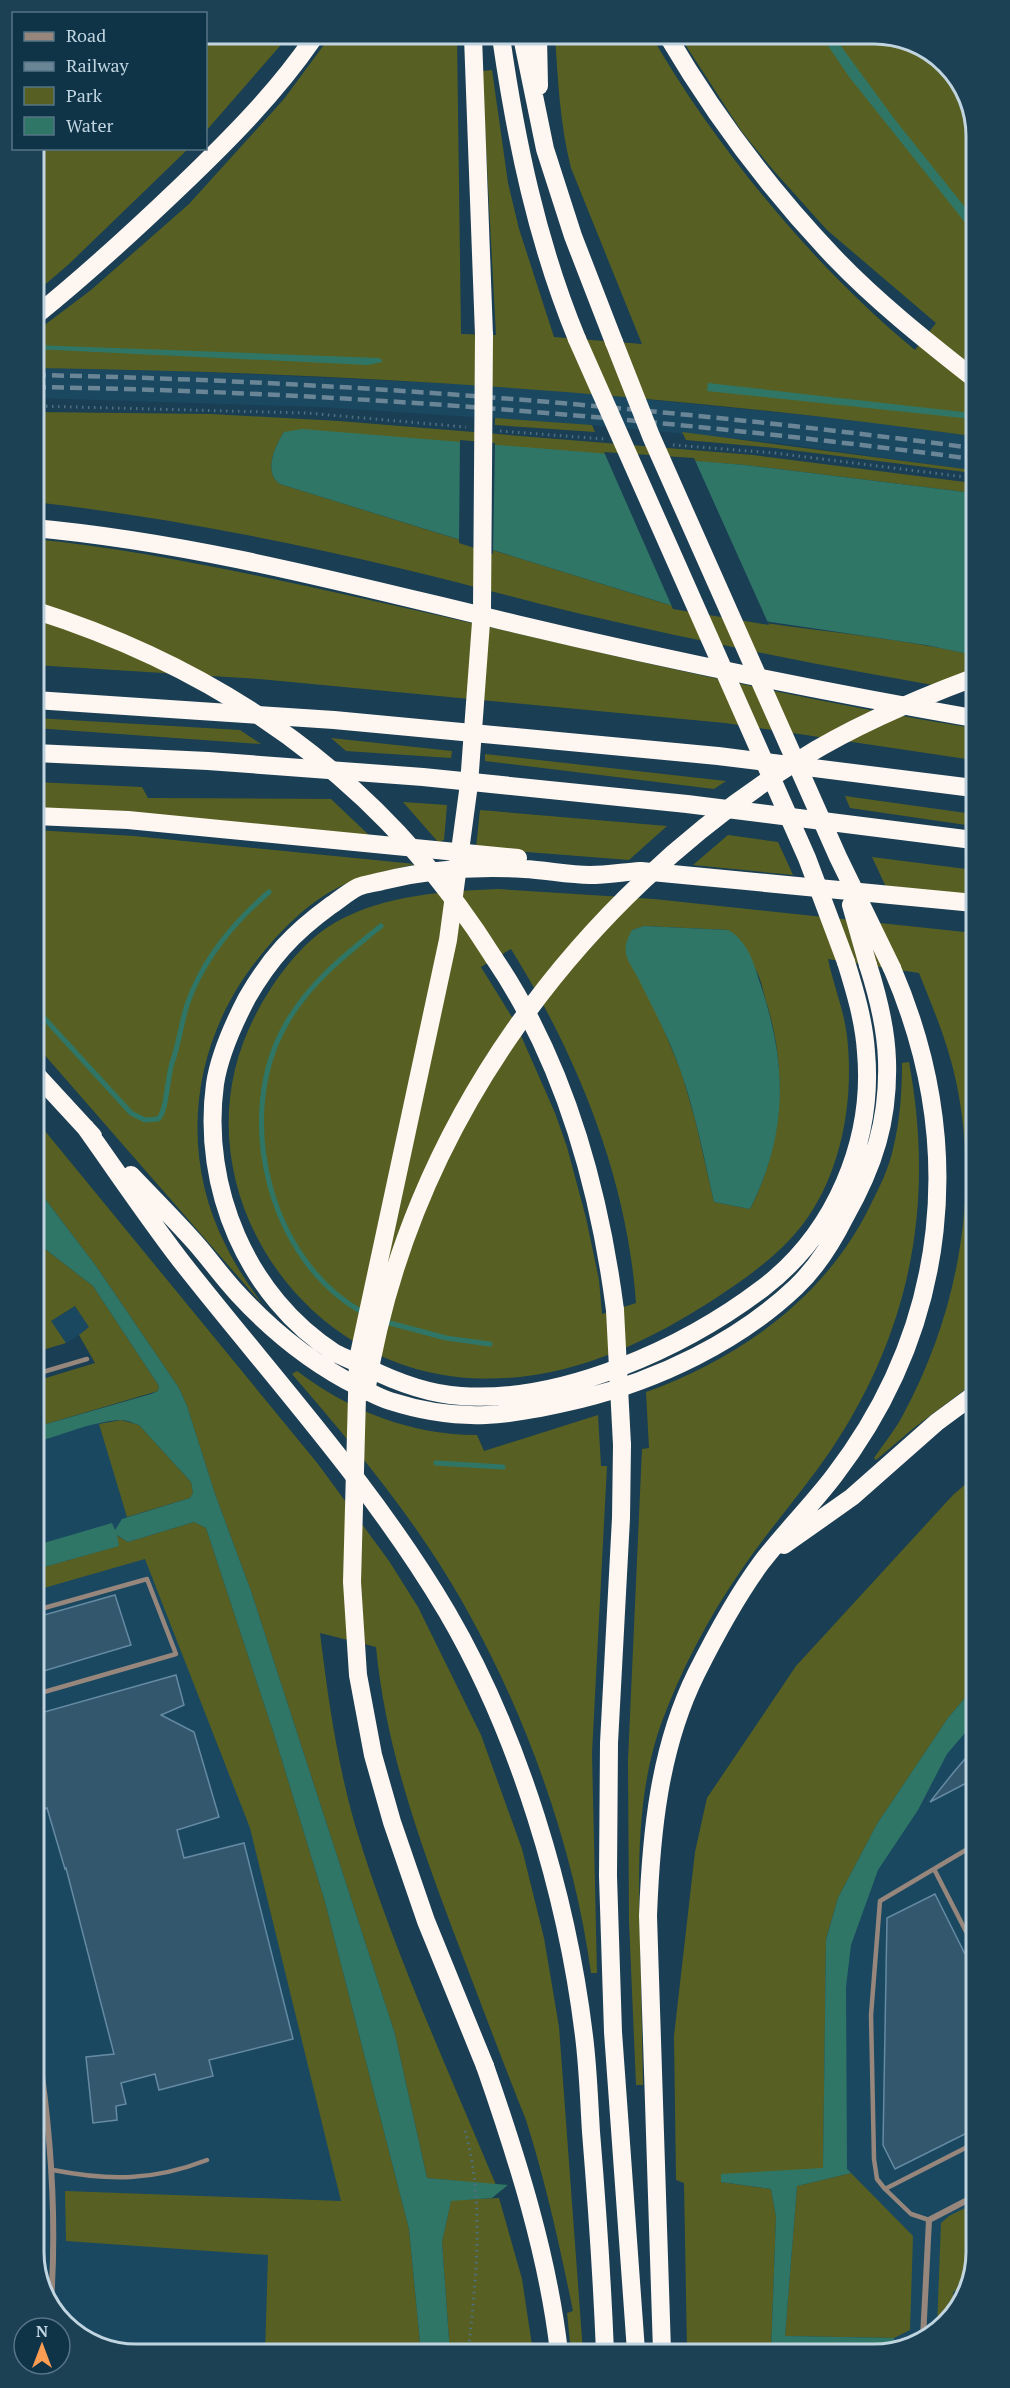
<svg xmlns="http://www.w3.org/2000/svg" width="1010" height="2388" font-family="'PT Serif',serif">
	<style>
		.built { fill: #1a4861 }
		.green { fill: #576022; fill-rule: evenodd }
		.water { fill: #307667 }
		.pier { fill: #1a3e53 }
		.lines { fill: none; stroke-linecap: round; stroke-linejoin: round }
		.stream { stroke: #307667; stroke-width: 5 }
		.building { fill: #33576d; stroke: #658aa2; stroke-width: 1.5 }
		.path { stroke: #506f81; stroke-width: 3; stroke-dasharray: 1.5 4.5; stroke-linecap: butt }
		.service { stroke: #96867c; stroke-width: 4.5 }
		.minor { stroke: #96867c; stroke-width: 6 }
		.motorway { stroke: #fef6f1; stroke-width: 18 }
		.rail { stroke: #698596; stroke-width: 4.5; stroke-dasharray: 12 6; stroke-linecap: butt }
		.motorway-bridge { stroke: #fef6f1; stroke-width: 18 }
		.rim { fill: none; stroke: #c1d5e1; stroke-width: 3 }
	</style>
	<rect width="100%" height="100%" fill="#1a3e53"/>
	<path class="built" d="M34,368l128,2 358,17 334,33 118,16 1,34 -197,-27 -184,-18 -272,-18 -286,-9z
		M75,1306l15,22 -24,15 -15,-22z
		M101,1409l150,397 144,547 -266,2 -56,-21 -35,-49 -2,-857z
		M975,1622l2,631 -21,62 -49,35h-126l19,-492z"/>
	<path class="green" d="M881,33l56,21 35,49v333c-311,-43 -624,-64 -938,-68v-35l57,-43 98,-86 95,-105 45,-61 128,-1 4,297 35,1 -14,-264 10,-1 16,113 11,46 35,108 88,7 -71,-176c-11,-44 -13,-87 -16,-132l96,-1c64,112 165,234 264,315l21,-27 -109,-93 -53,-59 -32,-39 -63,-97z
		M286,39l-80,92v-91z
		M33,149h155l-119,115 -35,30z
		M34,412l177,2 128,7 414,34 220,28v10l-228,-28 -461,-33c-9,14 -21,40 -4,52l383,119c101,27 208,28 310,52v37c-131,-22 -262,-48 -392,-78 -59,-14 -118,-31 -178,-45 -122,-29 -244,-53 -369,-67z
		M495,418l97,7 3,7 -100,-7z
		M682,432l291,38v3l-198,-25 -89,-8z
		M34,539c109,11 216,35 322,58 206,45 409,98 617,131v32l-248,-37 -466,-44 -225,-14z
		M35,718l205,12 21,14 -226,-16z
		M331,738l121,13 -1,7 -105,-7z
		M485,754l241,27 -12,8 -229,-28z
		M35,782l107,5 6,11 183,1 40,38 -261,-25 -75,-5z
		M845,796l128,18v12l-123,-18z
		M403,802l44,3 -3,35 -6,2z
		M480,810l187,16 -38,34 -153,-12z
		M35,830l99,6 281,28c-26,7 -54,11 -78,24 -32,17 -58,44 -80,72 -65,82 -79,192 -31,286 10,21 23,39 36,58l-227,-260z
		M728,835l50,7 15,33 -100,-10z
		M872,857l102,13v25l-88,-8z
		M498,889l156,10 320,34 1,449 -60,45 -39,33 -2,-2c10,-15 22,-29 30,-45 54,-101 76,-219 52,-332 -8,-38 -23,-73 -37,-108l-91,-14c5,25 16,51 19,77 7,61 -4,130 -39,181 -23,34 -59,59 -92,81 -79,51 -162,89 -259,79 -170,-19 -283,-208 -201,-363 18,-34 45,-72 80,-92 48,-27 109,-31 162,-33zM645,926l83,4c9,14 22,27 29,42 4,8 6,18 8,26 23,70 19,145 -15,211l-36,-7 -19,-83 -14,-48 -20,-48 -29,-93zM511,949c66,106 116,228 125,354l-34,11 -3,-34 -13,-62 -19,-71 -12,-34 -40,-91 -34,-55z
		M909,1062c26,141 2,268 -78,388 -28,41 -61,78 -89,119 -33,47 -61,101 -81,155 -24,68 -23,141 -21,212 1,50 2,99 3,149h-7l-7,-164 -1,-161 14,-311 7,-1 -3,-56c95,-34 181,-96 225,-188 9,-18 18,-36 22,-55 7,-28 9,-57 9,-86z
		M36,1120l282,344 71,97 29,46 63,128 41,114 22,89 15,89 24,325h-12l-4,-39 6,-2c-13,-64 -27,-128 -47,-191 -22,-55 -43,-111 -64,-166 -38,-100 -76,-201 -86,-307l-56,-14c8,65 17,129 35,192 37,123 92,242 141,360l-69,-7 -32,-144 -144,-443 -36,-97 -28,-88 -8,-18 -83,-122 -60,-79z
		M36,1242l57,44 66,100 -1,5 -122,36v-46l59,-18 -16,-28 10,-8 -14,-21 -24,15 15,22 -30,9z
		M297,1371c53,40 114,64 180,64l7,16 114,-36 3,51h6l-15,287 5,220h-6c-19,-143 -81,-304 -162,-425 -41,-62 -89,-118 -137,-174z
		M121,1420l18,5 52,57 2,11 -3,5 -63,19 -28,-93z
		M975,1476l1,209 -28,33 -71,106 -39,74 -12,41 -3,230 -102,6v7l50,7 5,28 -5,134h-84l-3,-168 -8,-3 -2,-144 21,-184 12,-54 89,-132 157,-171z
		M194,1522l12,6 68,206 51,168 84,327 12,124 -156,1 3,-99 -202,-14 -1,-50 276,10 -91,-373 -105,-269 -108,31v-21l81,-23 -2,-11 12,7z
		M851,2173l62,63 -3,94 -16,8 -109,-2 12,-150z
		M499,2198l23,81 11,73 -83,1 -8,-111 9,-42z
		M977,2202v51l-11,33 -13,6 3,23 -19,13 4,-105 8,-7z"/>
	<path class="water" d="M820,34h12l64,87 76,95v15l-122,-153z
		M34,345l345,13 3,2v2l-14,3 -334,-16z
		M708,383l264,30v6l-265,-28z
		M302,429l443,36 228,28v162l-47,-10 -243,-36 -403,-125c-17,-12 -5,-38 4,-52z
		M644,926l84,4c19,10 26,33 32,53 27,80 29,149 -10,226l-36,-7c-10,-44 -18,-87 -33,-130 -11,-32 -27,-62 -42,-92 -11,-21 -20,-27 -7,-50z
		M36,1187l60,79 83,122 8,18 28,88 36,97 144,443 32,144 81,7 -16,13 -41,3 -9,41 8,111h-29l-12,-124 -84,-327 -51,-168 -68,-206 -12,-6 -66,20 -11,-7 2,11 -82,23v-24l75,-22 3,7 7,-11 68,-21 3,-5 -2,-11 -52,-57c-6,-2 -12,-5 -18,-5 -28,1 -58,15 -85,22v-15l115,-33 7,-3 1,-5 -66,-100 -57,-44z
		M976,1685v35l-29,34 -29,56 -40,60 -27,75 -5,42 1,182 4,4 -54,13 -12,150 109,2 -1,12 -122,1 5,-134 -5,-28 -50,-7v-8l102,-6 3,-228 12,-42 39,-74 71,-106z"/>
	<path class="pier" d="M460,440l35,3 -2,111 -34,-11z
		M604,452l90,6 75,167 -96,-16z"/>
	<g class="lines">
		<path class="stream" d="M35,1008l96,105 14,7 13,-1c9,-7 9,-41 14,-56 7,-19 9,-39 15,-58 15,-44 47,-83 82,-113
			M364,1313c-95,-51 -131,-197 -78,-289 23,-41 59,-69 95,-98
			M386,1322l60,16 44,6
			M436,1463l67,4"/>
	</g>
	<path class="building" d="M115,1595l16,50 -94,28v-56z
		M176,1675l8,30 -23,10 33,17 25,85 -42,13 7,28 60,-15 49,196 -84,21 4,16 -54,14 -4,-16 -34,9 5,21 -10,2 1,14 -24,3 -7,-66 28,-3 -48,-186 -1,1 -18,-61 -10,3v-97z
		M976,1746v32l-46,24 23,-29z
		M935,1894l41,82 1,152 -82,41 -12,-24 4,-227z"/>
	<g class="lines">
		<path class="path" d="M34,406l272,7 160,14
			M500,431l104,8
			M673,445l102,8 198,25
			M465,2131c20,68 11,152 3,222"/>
		<path class="service" d="M36,1374l51,-15
			M37,1610l110,-31 29,75 -139,40
			M934,1869l42,82
			M53,2170c56,11 100,11 154,-10
			M885,2189l92,-47
			M929,2220l-18,-6 -26,-25 -8,-10 -3,-20 -3,-144 9,-114 96,-57"/>
		<path class="minor" d="M976,1844v1
			M38,2048c13,85 19,169 13,254
			M923,2338l6,-118 48,-25"/>
		<path class="motorway" d="M667,35c47,80 103,155 167,222 42,44 91,83 138,120
			M473,37l11,298
			M501,37c15,104 36,205 76,302
			M522,37l23,112 28,87 41,106
			M538,37l1,49
			M34,317c51,-41 100,-86 147,-131 47,-45 95,-93 132,-147
			M34,528c164,15 322,58 482,96 151,36 304,67 457,94
			M35,700l299,20 384,36 255,32
			M35,753l173,8 215,16 264,27 286,36
			M35,816l93,4 390,38
			M640,871c-16,1 -33,4 -50,4 -22,0 -44,-5 -66,-6 -50,-3 -94,0 -142,12 -7,2 -17,3 -24,6 -10,5 -19,13 -28,19 -37,27 -60,52 -83,92 -13,25 -28,59 -32,86 -14,103 32,213 120,269 10,5 21,9 31,14 30,15 61,27 95,29 102,7 223,-48 302,-108 72,-55 111,-147 103,-236 -2,-31 -11,-61 -20,-90
			M641,871l333,32
			M494,958c71,105 105,229 121,352
			M35,1073l58,63
			M85,1127c32,45 63,91 96,134 91,116 191,224 266,351 72,123 120,283 137,424 4,31 5,64 7,96 6,73 11,146 14,220
			M131,1175c20,21 40,41 59,62 17,18 31,39 48,57 35,38 75,70 121,93 10,5 21,11 31,14 72,23 120,15 191,-2 77,-19 157,-57 215,-112 21,-20 36,-44 49,-70 29,-51 44,-97 42,-157 -1,-32 -9,-64 -19,-95
			M622,1445l-1,73 -12,225 -1,133 5,156 23,319
			M784,1545l68,-48 85,-75 38,-28
			M485,2066c32,92 63,189 74,286
			M662,2351l-14,-435c3,-82 11,-167 48,-242 19,-38 40,-77 65,-111 23,-30 50,-57 73,-87 116,-152 133,-334 58,-508"/>
		<path class="rail" d="M34,375c314,6 627,32 939,73
			M34,387c314,5 627,31 939,72"/>
		<path class="motorway-bridge" d="M484,335l-2,274 -13,175 -21,156 -90,419 -6,223 6,93 15,80 19,67 34,99 59,145
			M577,339l230,519 39,104
			M614,342l37,94 187,421 54,111
			M34,610c196,62 351,174 460,348
			M851,905l17,60
			M615,1310l7,135
			M366,1392c42,-264 210,-492 433,-632 54,-34 115,-60 174,-82"/>
	</g>
	<path d="M0 0H1010V2388H0ZM136 44H874A92 92 0 0 1 966 136V2252A92 92 0 0 1 874 2344H136A92 92 0 0 1 44 2252V136A92 92 0 0 1 136 44Z" fill="#1d4154" fill-rule="evenodd"/>
	<path class="rim" d="M136 44H874A92 92 0 0 1 966 136V2252A92 92 0 0 1 874 2344H136A92 92 0 0 1 44 2252V136A92 92 0 0 1 136 44Z"/>
	<rect x="12" y="12" width="195" height="138" fill="#0f3448" stroke="#567485" stroke-width="1.5"/>
	<rect x="24" y="32" width="30" height="9" fill="#96867c" stroke="#567485" stroke-width="1.5"/>
	<text x="66" y="42" font-size="18" fill="#c1d5e1">Road</text>
	<rect x="24" y="62" width="30" height="9" fill="#698596" stroke="#567485" stroke-width="1.5"/>
	<text x="66" y="72" font-size="18" fill="#c1d5e1">Railway</text>
	<rect x="24" y="87" width="30" height="18" fill="#576022" stroke="#567485" stroke-width="1.5"/>
	<text x="66" y="102" font-size="18" fill="#c1d5e1">Park</text>
	<rect x="24" y="117" width="30" height="18" fill="#307667" stroke="#567485" stroke-width="1.5"/>
	<text x="66" y="132" font-size="18" fill="#c1d5e1">Water</text>
	<g transform="translate(42 2346)"><circle r="28" fill="#0f3448" stroke="#567485" stroke-width="1.5"/>
	<path d="M0-4.5L10 22L0 15L-10 22Z" fill="#fc9d53"/>
	<text y="-9" font-size="16" font-weight="bold" text-anchor="middle" fill="#c1d5e1">N</text>
	</g>
</svg>
